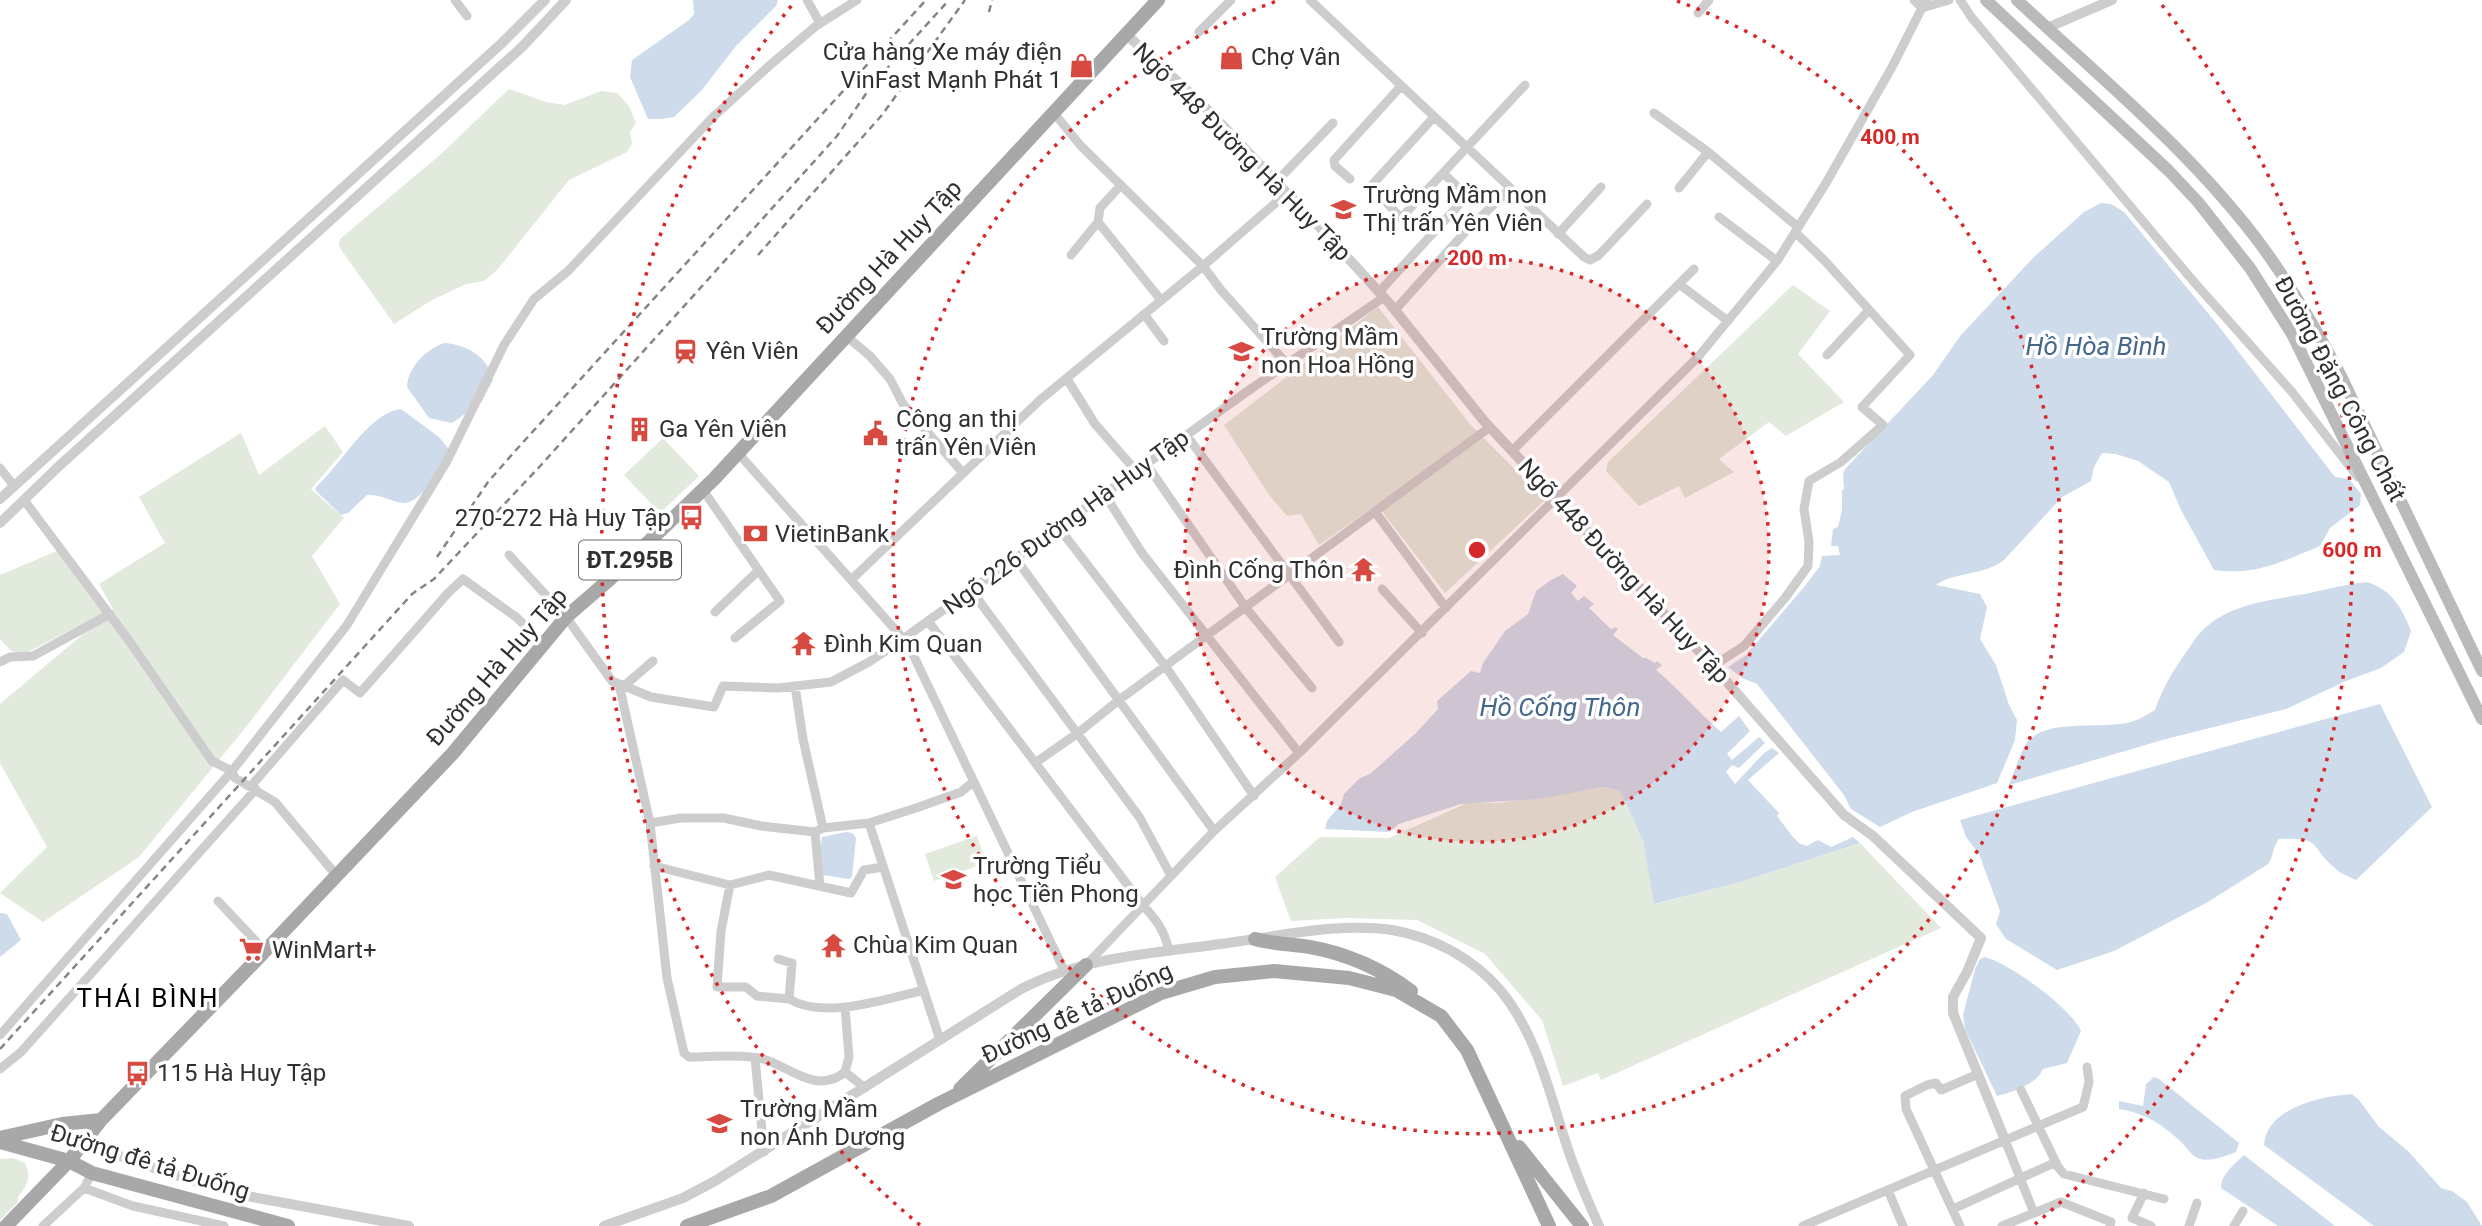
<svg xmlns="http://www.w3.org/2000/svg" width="2482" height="1226" font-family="Roboto,sans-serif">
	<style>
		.green { fill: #e2e9dd }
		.water { fill: #cedbea }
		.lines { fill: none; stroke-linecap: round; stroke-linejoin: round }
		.minor { stroke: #cdcdcd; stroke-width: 9 }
		.tertiary { stroke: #cdcdcd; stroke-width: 10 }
		.secondary { stroke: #bababa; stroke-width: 12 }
		.primary { stroke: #a8a8a8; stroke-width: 14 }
		.rail { stroke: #858585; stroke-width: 2.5; stroke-dasharray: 7 5; stroke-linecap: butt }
		.ring { fill: none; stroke: #d62828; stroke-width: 3.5; stroke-dasharray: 3.5 7 }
		.labels { text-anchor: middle; stroke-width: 7; stroke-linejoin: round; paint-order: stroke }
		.shield { fill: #fff; stroke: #6e6e6e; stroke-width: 2 }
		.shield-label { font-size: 23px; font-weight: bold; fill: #303030 }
		.poi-label { font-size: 24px; fill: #303030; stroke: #fff; text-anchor: start }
		.street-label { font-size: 24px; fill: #303030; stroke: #fff }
		.water-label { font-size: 26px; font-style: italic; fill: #44678c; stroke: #fff }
		.neighbourhood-label { font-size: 26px; letter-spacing: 2px; fill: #000; stroke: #fff }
		.centre { fill: #d62828; stroke: #fff; stroke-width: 3.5 }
		.ring-label { font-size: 21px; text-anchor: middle; font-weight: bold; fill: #d62828; stroke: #fff; stroke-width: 7; stroke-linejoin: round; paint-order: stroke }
	</style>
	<rect width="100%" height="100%" fill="#fff"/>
	<path class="green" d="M509,89l37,13 19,3 36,-14 16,2 12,13 7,17 -6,9 2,12 -5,8 -58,28 -71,89 -14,12 -18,3 -34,16 -38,24 -52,-73 -3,-6 1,-6 101,-85z
		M1793,285l37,26 -32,43 46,48 -58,34 -17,-14 -50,37 15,13 -49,26 -6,-12 -40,20 -33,-35 2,-9z
		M1378,307l92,117 75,76 -100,93 -68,-88 -58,40 -18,-31 -14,2 -18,-21 -45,-70z
		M325,426l18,26 -32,37 33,29 -32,38 28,48 -94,123 -107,130 -96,65 -43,-29 47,-46 -47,-84v-59l113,-95 -14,-25 66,-41 -26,-46 102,-64 18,42z
		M663,438l36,38 -39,37 -36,-38z
		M59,550l45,63 -82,42 -12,-5 -10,-11v-64z
		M1603,787l17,4 23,50 12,63 82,-21 123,-40 81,85 -340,152 -3,-7 -35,13 -21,-66 -57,-66 -68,-34 -71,-2 -55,3 -16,-44 45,-40 69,1 78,-35h32z
		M977,836l9,27 -52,18 -9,-27z
		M13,1158l12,5c7,15 2,22 -7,34v5l-18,18v-61z"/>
	<path class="water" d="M693,0h85l-2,6 -40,40 -35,45 -27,26 -12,2h-14l-18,-42 2,-17 57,-40 5,-6z
		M2101,203l10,1 13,8 93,112 118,153 14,2 12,15 -1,11 -30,23 -10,18c-37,15 -65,30 -106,24l-33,-60 -12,-28 -31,-21 -22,-7 -14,-1 -8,14 -3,14 -29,16 -58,63c-20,16 -48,11 -68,25l44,9 7,13 -7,32 16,26 13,40 8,15 -2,20 -18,43 -85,29 -32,15 -29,-18 -7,-14 -87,-111 -15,-6 -14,-11 18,-12 59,-69 15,-20 2,-10 18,-1 -2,-9h-7l2,-17 5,-2 4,-17v-20l2,-1 -1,-16 3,-5 87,-93 28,-40 72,-77 51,-46z
		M445,343c23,2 43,14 48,37l-12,23 -29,20 -23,-5 -22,-31c1,-20 20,-39 38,-44z
		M401,409l38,28 12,15c-9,13 -30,52 -47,51 -14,-1 -21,-9 -37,-8l-19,18 -7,2 -26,-25 1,-3c25,-22 52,-74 85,-78z
		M1563,574l14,12 -6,7 7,8 6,-5 10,8 -5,4 22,21 5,-2 2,2 -5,6 30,23h3l9,5 2,-2 5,4 -6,5c23,19 42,42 65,62l18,-16 11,15 -23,23 5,6 27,-23 6,6 -26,25 -7,-3 -6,7 9,12 29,-31 8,-5 7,5 -31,27 31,33 -2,3 15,20 8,8 7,2 11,-6 13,7 22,-10 7,6 -123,40 -83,21 -11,-63 -23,-50 -17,-4 -64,12 -78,5 -62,20 -10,8 -64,-3 2,-8 14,-17 3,-10 16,-16 10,-4 46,-41 22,-24 -1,-8 34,-30 9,2 3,-10 22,-32 23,-17 8,-23 15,-11z
		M2367,582c25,8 35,26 44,49l-7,21 -23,16 -35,13 -60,28 -120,30 -157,46c5,-13 10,-29 17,-41 18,-27 76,-14 105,-22 8,-2 17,-8 24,-12 7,-21 17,-38 30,-56 5,-7 10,-16 16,-22 25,-27 64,-31 98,-37 23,-4 45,-11 68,-13z
		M2380,704l52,103 -76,73c-6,-3 -15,-6 -20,-11 -28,-23 -12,-32 -57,-30 -7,9 -5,17 -11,25l-60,38 -94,49 -57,19 -51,-31 -10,-15 4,-13 -21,-57 -13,-17 -6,-17z
		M846,832l6,1 4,5 -4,39 -3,2 -26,-4 -3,-19 2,-19z
		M0,913l7,1 14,26 -21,17z
		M1985,957c24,6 86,51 96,74l-14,32 -24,6c-7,16 -30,23 -46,27l-32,-67 -2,-14 12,-46 5,-10z
		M2154,1077l5,2 80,64 -3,9c-11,4 -27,11 -38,6 -6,-2 -12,-11 -16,-15 -18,-18 -37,-30 -63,-34v-8l24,5 3,-22z
		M2352,1094l7,6 20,27 29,24 33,37 11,3 15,11 15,24h-108l-110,-81c2,-37 57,-49 88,-51z
		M2244,1155l91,71h-57l-57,-38c0,-14 13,-23 23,-33z"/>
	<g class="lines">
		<path class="minor" d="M455,0l12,16
			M807,0l13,23
			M1310,0l274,257 6,3 9,-5 48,-51
			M1914,0l8,8 27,-8
			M1960,0l12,18 222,264 98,110 66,85
			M1698,13l11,-13
			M1199,32l32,-32
			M1053,112l28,34 122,120 18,24 66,74
			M1654,113l54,39 90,75
			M1434,117l-63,69 30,32 124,-133
			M1350,179l-15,-13 -1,-6 67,-74
			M1276,182l57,-59
			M1120,186l-20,22 -2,14 63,78
			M1679,188l29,-36
			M1719,217l58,44
			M1558,234l43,-47
			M1071,255l27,-33
			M1679,284l49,37
			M1379,292l88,-96 -23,-22
			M1395,310l72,-80 43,-41
			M1144,314l20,27
			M846,336l24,20 20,23 13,25 60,69
			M1827,355l42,-45
			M1067,379l28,45 42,48
			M1187,436l152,206
			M1512,451l182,-182
			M738,453l170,191 156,326
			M1147,465l99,143 66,80
			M0,468l14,18
			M703,490l77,111 -45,37
			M1105,495l37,58 157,200
			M24,500l106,142 82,119 20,10 3,7 40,24 62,74
			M1376,513l70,95
			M1059,528l107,139 88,129
			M509,555l57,62 46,64 39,16 63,10 9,-21 55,2 53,-6 38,-20 34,-23 342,-246 139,-96
			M1016,559l198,272
			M851,580l189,-180 163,-134 84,-73
			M1382,589l40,44
			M971,590l169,228 31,58
			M715,612l44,-42
			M928,621l214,283c15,17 22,25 27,47
			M0,662l10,-5 23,-1 77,-42
			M1713,666l31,-20 41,-48 23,-32 1,-24 -5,-33 5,-28 32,-19 42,-37 -21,-18 48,-52 -86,-95 -29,-28
			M619,684l31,139 17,155 17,75 5,4c22,0 48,-3 70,1 25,4 56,39 86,14l4,-15 -4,-50
			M624,686l29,-25
			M795,686l8,53 20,89
			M1035,763l43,-30 41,-33 371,-273
			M251,786l92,-106 17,13 88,-100 15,-14 53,38 27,26
			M650,823l31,-5h43l37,8 54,6 8,-4 46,-5 47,-15 45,-16 12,-10
			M869,823l71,217
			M815,832l5,54
			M654,866l76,19 39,-10 82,18 13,-23 19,-3
			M730,885l-9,46 -4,56h29l11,9 32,3
			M218,901l47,50
			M778,959l14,4 -3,36c35,21 97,0 135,-9
			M1086,965l128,-134 85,-78 399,-396 79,-96 49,-78 66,-116 34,-67
			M0,1035l232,-264 115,-146 99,-162 58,-118 30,-46 34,-28 144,-153 58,-53 46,-39 41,-26
			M755,1058l9,94
			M0,1069l21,-17 235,-263
			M845,1072l20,16
			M2021,1090l37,77 6,7 100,25
			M2005,1140l29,73
			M84,1188l49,18 91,20
			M1888,1190l15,36
			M2144,1193l-12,25 19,8
			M1953,1209l103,-47
			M43,1226l41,-38 8,-15
			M1803,1226l280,-119 6,-25 -2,-15
			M1960,1226l-54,-117 -1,-13 22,-11 9,-2 5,7 37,-16
			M2002,1226l59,-24 50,20 -1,4
			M2189,1226l8,-23
			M2234,1226l9,-15"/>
		<path class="tertiary" d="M2047,28l65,-28
			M1126,34l78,72 123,129 63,69 94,117 229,245 131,149 29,21 108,102 -14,34 -14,25v16l52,127
			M0,499l502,-456 43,-43
			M0,523l58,-56 464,-420 44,-47
			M84,1143l84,30 79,23 162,30
			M604,1226l79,-28 32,-17 306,-192c63,-33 137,-36 207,-46 51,-7 113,-21 164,-13 42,7 82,29 109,61 34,42 47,95 63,146 9,30 22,60 35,89"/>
		<path class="secondary" d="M1986,0l183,171 29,31 52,66 42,66 190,385
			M2017,0c85,79 178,155 247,249 29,40 54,83 77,127l141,295"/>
		<path class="primary" d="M1255,939c18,5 37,5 55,8 38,7 70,21 101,44
			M960,1089l126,-124
			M0,1138l62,-14 39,-4
			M0,1142l69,19 23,12 196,53
			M1519,1147l63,79
			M6,1226l63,-65 32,-41 164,-169 188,-198 113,-136 44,-38 104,-100 444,-479
			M687,1226l84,-30 167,-92 223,-111 54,-16 59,-6 75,7 47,12 45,26 26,34 82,176"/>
		<path class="rail" d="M989,12l3,-12
			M758,255l124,-140 83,-115
			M437,557l51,-75 28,-32 410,-450
			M0,1049l412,-455 22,-15 108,-115 295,-328 35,-51 77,-85"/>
	</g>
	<circle cx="1477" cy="550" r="292" fill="#d62828" fill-opacity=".12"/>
	<g class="ring">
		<circle cx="1477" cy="550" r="292"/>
		<path d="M1677 1A584 584 0 1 1 1277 1"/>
		<path d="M920 1225A875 875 0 0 1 792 5M2162 5A875 875 0 0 1 2034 1225"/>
	</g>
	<defs>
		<symbol id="shop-bare" viewBox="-9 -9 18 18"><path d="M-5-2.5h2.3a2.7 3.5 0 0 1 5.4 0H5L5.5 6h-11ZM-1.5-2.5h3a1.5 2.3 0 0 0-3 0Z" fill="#d74a42" stroke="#fff" stroke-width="2.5" paint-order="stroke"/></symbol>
		<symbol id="school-bare" viewBox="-9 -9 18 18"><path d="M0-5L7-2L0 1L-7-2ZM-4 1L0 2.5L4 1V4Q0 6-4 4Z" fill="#d74a42" stroke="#fff" stroke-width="2.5" paint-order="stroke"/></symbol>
		<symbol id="station-bare" viewBox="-9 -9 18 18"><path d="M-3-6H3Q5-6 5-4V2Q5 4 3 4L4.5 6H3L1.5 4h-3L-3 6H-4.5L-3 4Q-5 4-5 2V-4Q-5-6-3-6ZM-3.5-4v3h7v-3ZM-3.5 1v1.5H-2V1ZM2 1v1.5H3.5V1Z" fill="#d74a42" stroke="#fff" stroke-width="2.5" paint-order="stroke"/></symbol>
		<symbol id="building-bare" viewBox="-9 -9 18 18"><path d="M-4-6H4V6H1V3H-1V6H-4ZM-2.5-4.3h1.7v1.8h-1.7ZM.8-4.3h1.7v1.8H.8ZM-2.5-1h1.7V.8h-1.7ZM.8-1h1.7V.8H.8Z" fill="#d74a42" stroke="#fff" stroke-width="2.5" paint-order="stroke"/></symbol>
		<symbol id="civic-bare" viewBox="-9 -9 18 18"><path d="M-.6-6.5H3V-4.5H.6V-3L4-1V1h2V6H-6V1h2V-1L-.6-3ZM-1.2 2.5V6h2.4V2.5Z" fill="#d74a42" stroke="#fff" stroke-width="2.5" paint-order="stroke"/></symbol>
		<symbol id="bus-bare" viewBox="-9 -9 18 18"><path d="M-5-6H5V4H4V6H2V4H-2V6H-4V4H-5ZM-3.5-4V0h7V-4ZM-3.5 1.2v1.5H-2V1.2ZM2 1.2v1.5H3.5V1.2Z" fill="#d74a42" stroke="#fff" stroke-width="2.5" paint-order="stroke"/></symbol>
		<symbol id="bank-bare" viewBox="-9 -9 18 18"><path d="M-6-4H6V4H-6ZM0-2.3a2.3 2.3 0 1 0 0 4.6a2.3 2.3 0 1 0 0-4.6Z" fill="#d74a42" stroke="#fff" stroke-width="2.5" paint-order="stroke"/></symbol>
		<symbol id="temple-bare" viewBox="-9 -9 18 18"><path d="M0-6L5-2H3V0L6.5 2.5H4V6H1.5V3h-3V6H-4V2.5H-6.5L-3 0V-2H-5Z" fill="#d74a42" stroke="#fff" stroke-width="2.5" paint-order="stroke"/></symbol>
		<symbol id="supermarket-bare" viewBox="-9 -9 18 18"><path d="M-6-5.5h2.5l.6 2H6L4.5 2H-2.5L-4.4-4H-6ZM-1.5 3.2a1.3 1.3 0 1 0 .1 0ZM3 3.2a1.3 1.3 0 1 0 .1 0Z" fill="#d74a42" stroke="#fff" stroke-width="2.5" paint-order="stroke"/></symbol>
	</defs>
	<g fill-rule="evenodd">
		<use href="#shop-bare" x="1214" y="40" width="35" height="35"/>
		<use href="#shop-bare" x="1064" y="48" width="35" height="35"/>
		<use href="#school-bare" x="1326" y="192" width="35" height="35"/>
		<use href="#station-bare" x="668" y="334" width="35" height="35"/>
		<use href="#school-bare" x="1224" y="334" width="35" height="35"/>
		<use href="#building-bare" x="622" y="412" width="35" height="35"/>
		<use href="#civic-bare" x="858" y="416" width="35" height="35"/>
		<use href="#bus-bare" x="674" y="500" width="35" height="35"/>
		<use href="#bank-bare" x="738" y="516" width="35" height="35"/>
		<use href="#temple-bare" x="1346" y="552" width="35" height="35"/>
		<use href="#temple-bare" x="786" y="626" width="35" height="35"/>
		<use href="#school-bare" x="936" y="862" width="35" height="35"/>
		<use href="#temple-bare" x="816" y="928" width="35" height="35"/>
		<use href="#supermarket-bare" x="234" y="932" width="35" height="35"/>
		<use href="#bus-bare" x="120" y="1056" width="35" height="35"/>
		<use href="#school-bare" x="702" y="1106" width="35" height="35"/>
	</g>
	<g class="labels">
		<rect class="shield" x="579" y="540.5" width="102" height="39" rx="5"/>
		<g class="shield-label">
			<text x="630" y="568">ĐT.295B</text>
		</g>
		<g class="poi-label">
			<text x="1062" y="60" text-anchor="end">Cửa hàng Xe máy điện<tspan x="1062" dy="28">VinFast Mạnh Phát 1</tspan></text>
			<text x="1251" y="65">Chợ Vân</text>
			<text x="1363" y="203">Trường Mầm non<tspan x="1363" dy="28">Thị trấn Yên Viên</tspan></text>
			<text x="1261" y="345">Trường Mầm<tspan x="1261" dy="28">non Hoa Hồng</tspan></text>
			<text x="706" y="359">Yên Viên</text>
			<text x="896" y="427">Công an thị<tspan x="896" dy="28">trấn Yên Viên</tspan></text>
			<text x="659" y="437">Ga Yên Viên</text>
			<text x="671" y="526" text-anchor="end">270-272 Hà Huy Tập</text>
			<text x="775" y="542">VietinBank</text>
			<text x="1344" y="578" text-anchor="end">Đình Cống Thôn</text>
			<text x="824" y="652">Đình Kim Quan</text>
			<text x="973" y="874">Trường Tiểu<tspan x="973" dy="28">học Tiền Phong</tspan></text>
			<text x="853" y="953">Chùa Kim Quan</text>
			<text x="272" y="958">WinMart+</text>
			<text x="157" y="1081">115 Hà Huy Tập</text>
			<text x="740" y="1117">Trường Mầm<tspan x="740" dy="28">non Ánh Dương</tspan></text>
		</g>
		<g class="street-label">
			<text transform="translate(1242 152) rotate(45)" y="8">Ngõ 448 Đường Hà Huy Tập</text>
			<text transform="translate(889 257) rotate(-47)" y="8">Đường Hà Huy Tập</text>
			<text transform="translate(2340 389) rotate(62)" y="8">Đường Đặng Công Chất</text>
			<text transform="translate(1066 522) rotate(-36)" y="8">Ngõ 226 Đường Hà Huy Tập</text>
			<text transform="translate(1624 571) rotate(47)" y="8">Ngõ 448 Đường Hà Huy Tập</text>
			<text transform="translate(497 667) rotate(-49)" y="8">Đường Hà Huy Tập</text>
			<text transform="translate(1077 1013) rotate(-25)" y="8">Đường đê tả Đuống</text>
			<text transform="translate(150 1162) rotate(17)" y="8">Đường đê tả Đuống</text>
		</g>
		<g class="water-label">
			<text x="2096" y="355">Hồ Hòa Bình</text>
			<text x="1560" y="716">Hồ Cống Thôn</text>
		</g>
		<g class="neighbourhood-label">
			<text x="148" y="1007">THÁI BÌNH</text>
		</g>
	</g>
	<circle cx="1477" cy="550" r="10" class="centre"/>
	<g class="ring-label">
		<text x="1890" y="144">400 m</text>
		<text x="1477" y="265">200 m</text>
		<text x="2352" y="557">600 m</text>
	</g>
</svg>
